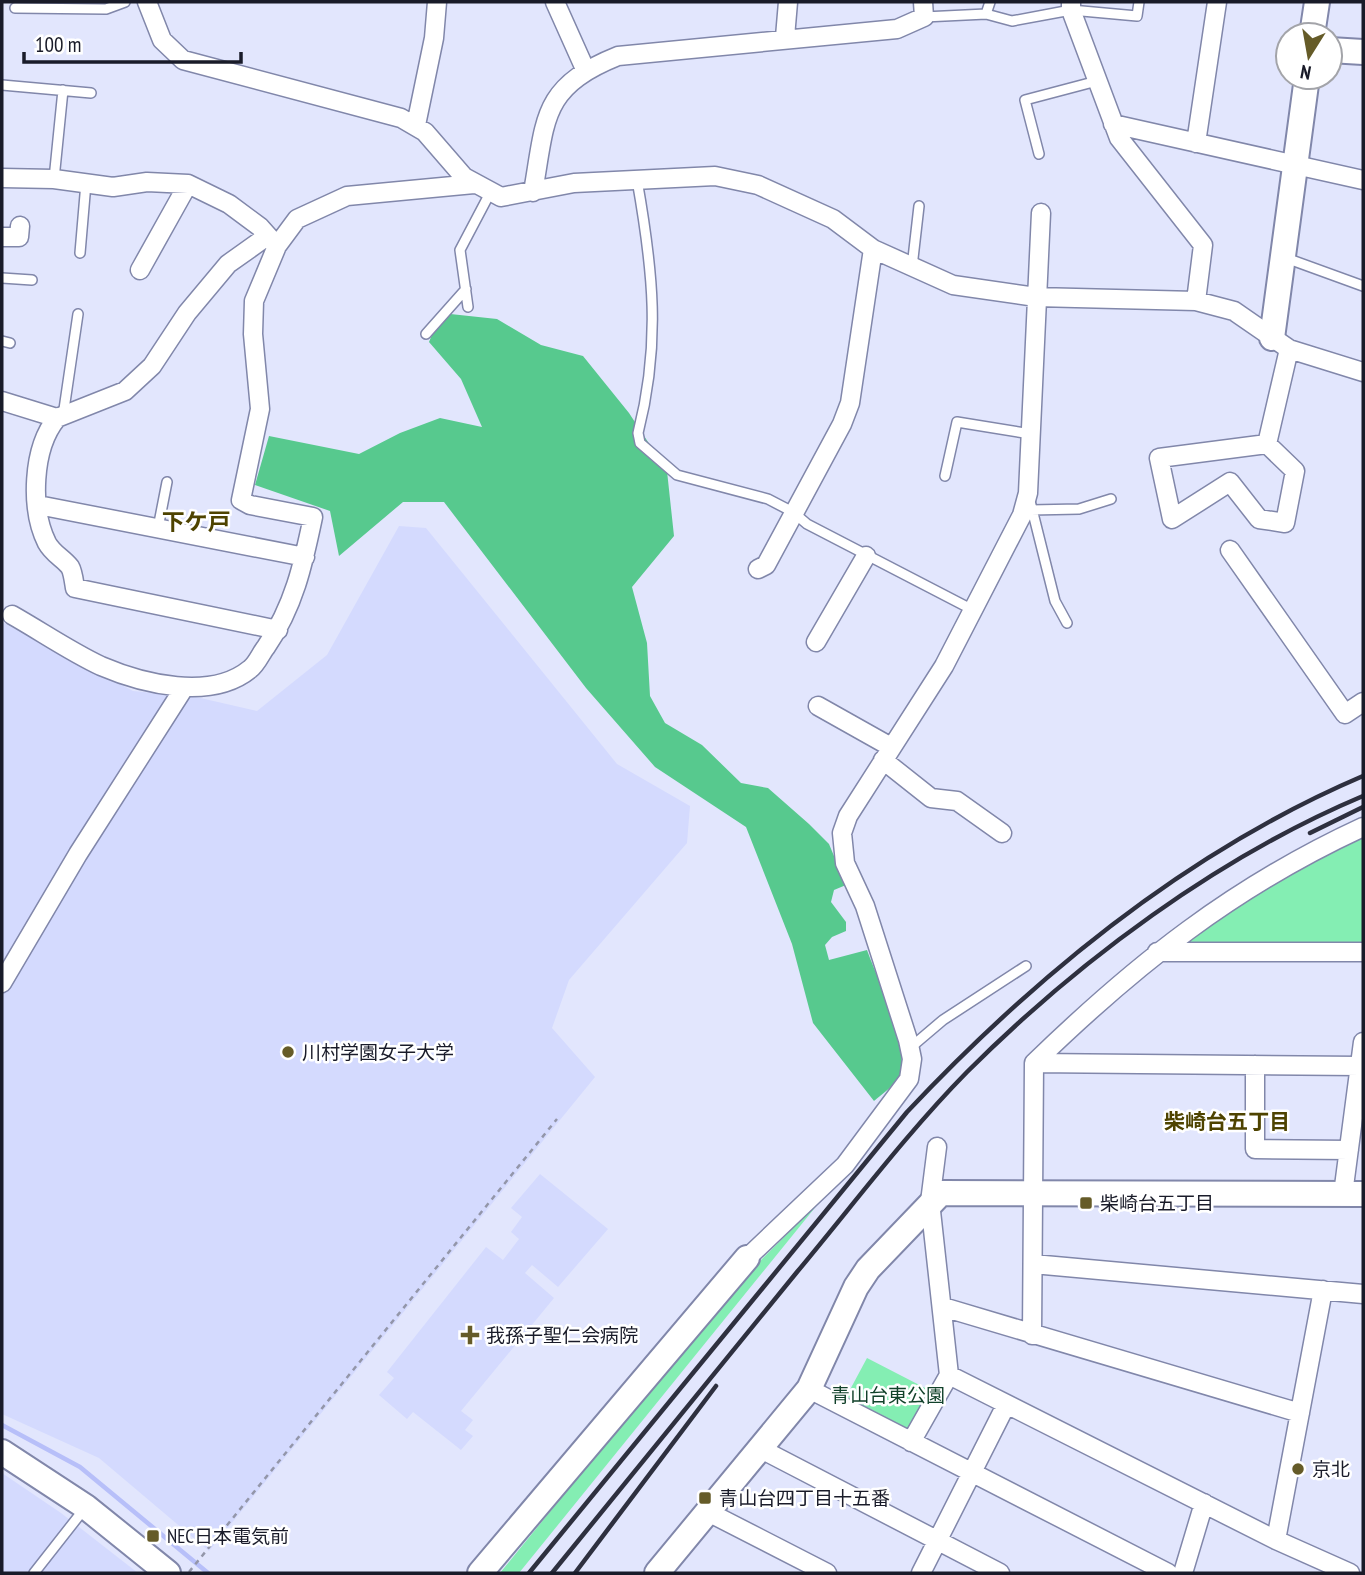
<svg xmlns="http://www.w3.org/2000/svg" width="1365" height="1575" font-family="'PT Sans Narrow','Noto Sans JP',sans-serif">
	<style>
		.built { fill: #d4dafe }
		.green { fill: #84eeb3 }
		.forest { fill: #57c98e }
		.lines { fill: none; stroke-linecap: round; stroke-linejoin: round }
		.stream { stroke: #b7bff9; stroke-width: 4.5 }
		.lane-casing { stroke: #8187aa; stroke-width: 12 }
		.street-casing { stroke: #8187aa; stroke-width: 21 }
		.secondary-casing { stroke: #8187aa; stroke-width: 28 }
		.path { stroke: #9396a9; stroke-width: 2.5; stroke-dasharray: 5 5; stroke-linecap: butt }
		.lane { stroke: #fff; stroke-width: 9 }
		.street { stroke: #fff; stroke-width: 18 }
		.secondary { stroke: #fff; stroke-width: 24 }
		.rail { stroke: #2e303f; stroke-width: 4.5 }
		.poi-dot { fill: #655b28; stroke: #fff; stroke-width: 2.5 }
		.labels { text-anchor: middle; stroke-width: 5; stroke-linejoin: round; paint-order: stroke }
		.poi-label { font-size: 19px; fill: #191b29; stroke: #fff; text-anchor: start }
		.park-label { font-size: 19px; fill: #11412a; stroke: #fff }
		.neighbourhood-label { font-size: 21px; font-weight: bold; fill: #4e4300; stroke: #fff }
		.quarter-label { font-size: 23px; font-weight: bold; fill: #4e4300; stroke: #fff }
	</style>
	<rect width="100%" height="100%" fill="#e2e6fd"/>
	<path class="built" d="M399,526l27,2 191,236 73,42 -3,37 -118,137 -17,48 43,49 -386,474 -110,-93 -97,-44v-792l131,69 63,6 61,14 70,-56z
		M540,1174l68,55 -50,58 -26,-22 -7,8 29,25 -93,113 12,9 -8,10 8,6 -12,14 -48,-38 -6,7 -28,-24 15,-17 -7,-6 99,-125 17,13 16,-21 -8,-7 11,-15 -11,-9z
		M2,1473l59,40 77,60h-136z"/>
	<path class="green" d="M1363,832v114l-172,1 -6,-6 70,-50z
		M822,1199l-303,374h-19l229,-281z
		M867,1358l64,33 -20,37 -6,2 -60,-31z"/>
	<path class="forest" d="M441,313l56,6 44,26 42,11 46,57 38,58 7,65 -42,51 15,56 3,53 15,27 37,22 39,38 27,5 41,36 20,20 17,41 -12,5 -3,12 15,20v9l-14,6 -7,8 4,15 38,-10c10,28 43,97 33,124 -3,10 -18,20 -26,27l-61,-78 -21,-79 -46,-117 -91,-60 -69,-79 -142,-186h-41l-64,54 -9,-45 -75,-26 14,-49 90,18 41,-21 40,-15 42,9 -21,-48 -32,-37z"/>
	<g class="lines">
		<path class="stream" d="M2,1425l78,42 128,106"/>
		<defs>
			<path id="lane" d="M15,8l91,1 19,-7
				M986,14l4,-12
				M924,17l62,-3 26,7 59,-11 66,6 2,-14
				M2,85l89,8
				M1039,154l-14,-54 72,-19
				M54,179l9,-89
				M637,180c16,90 24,163 1,253l2,10 37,32 91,24 25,13 14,12 166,86
				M80,253l6,-70
				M1286,258l77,28
				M912,267l7,-61
				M2,278l30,2
				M468,307l-8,-57 30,-57
				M426,334l40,-45
				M2,341l8,2
				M63,416l15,-102
				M945,476l12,-54 74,12
				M1030,501l25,100 12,22
				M1031,510l48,-1 32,-10
				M158,528l9,-46
				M910,1048l33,-28 83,-54
				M34,1573l51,-65"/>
			<path id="street" d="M147,2l15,38 21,20 218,58 24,14 39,45 37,20 73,-14 141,-7 43,9 75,34 40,30 80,36 83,12 160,4 38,10 55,38 74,23
				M555,2l30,67
				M1071,2v8l48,128 84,107 -7,56
				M785,37l3,-35
				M1113,124l250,56
				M416,125l18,-87 3,-36
				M1196,143l21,-141
				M2,178l52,1 59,8 34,-5 41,2 41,20 31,23 17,19 -23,55 -1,33 7,75 -19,91 9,5 63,12c-10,48 -19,89 -47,130 -5,6 -9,17 -16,22 -39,32 -107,15 -149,-3 -30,-14 -59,-34 -89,-51
				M533,192c13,-74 8,-105 85,-136l279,-27 27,-12 -1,-15
				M2,237h17l1,-11
				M266,237l-38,27 -41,49 -35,53 -27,25 -68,27c-25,30 -27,91 -10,125 6,11 16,15 23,24 3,5 4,15 5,21l203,42
				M277,246l20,-27 50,-23 127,-12
				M140,270l48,-86
				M2,401l55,17
				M1267,444l28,27 -10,52 -26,-4 -29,-37 -58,37 -13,-61 108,-14 22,-95
				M38,505l267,52
				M1230,550l115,164 18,-12
				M758,569l8,-4 76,-141 8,-21 23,-154
				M816,642l50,-86
				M818,706l73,41
				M883,760l48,38 26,3 45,32
				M1157,952h206
				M2,983l76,-129 106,-166
				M1034,1063l326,3
				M1255,1065v84l94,1
				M937,1147l-7,55 19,173 327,165 74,33
				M1343,1194l20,-152
				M747,1258l98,-93 64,-86 3,-20 -4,-19 -43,-134 -20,-43 -3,-30 6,-17 96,-150 78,-151 6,-22 13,-280
				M1033,1264l330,30
				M943,1307l357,106
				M1032,1335l2,-272c102,-99 199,-176 329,-236
				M809,1389l359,184
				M911,1442l38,-67
				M761,1449l239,124
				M708,1512l119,61
				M1276,1540l47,-250
				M921,1573l85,-168
				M1183,1573l21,-70"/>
			<path id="secondary" d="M1312,35l5,-33
				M1330,50l33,2
				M1272,338l35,-261
				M2,1452l84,55 82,66
				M480,1573l267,-315
				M657,1573l152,-184 47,-102 12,-18 73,-76 422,1"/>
		</defs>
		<use href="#lane" class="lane-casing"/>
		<use href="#street" class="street-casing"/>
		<use href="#secondary" class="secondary-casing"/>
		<path class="path" d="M189,1572l368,-453"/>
		<use href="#lane" class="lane"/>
		<use href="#street" class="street"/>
		<use href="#secondary" class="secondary"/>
		<path class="rail" d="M1310,833l53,-26
			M529,1573l378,-461c130,-138 280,-261 456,-336
			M552,1573c81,-101 163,-201 245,-301 56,-67 109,-138 170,-200 111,-111 251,-215 396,-276
			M575,1573l141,-187"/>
	</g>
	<g class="poi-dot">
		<circle cx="288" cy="1052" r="7"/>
		<rect x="1079" y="1196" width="14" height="14" rx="3.5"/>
		<path d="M466.5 1324.5h7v7h7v7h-7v7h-7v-7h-7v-7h7z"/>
		<circle cx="1298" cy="1469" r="7"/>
		<rect x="698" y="1491" width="14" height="14" rx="3.5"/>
		<rect x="146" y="1529" width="14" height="14" rx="3.5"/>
	</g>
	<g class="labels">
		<g class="poi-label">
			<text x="302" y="1059">川村学園女子大学</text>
			<text x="1100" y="1210">柴崎台五丁目</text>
			<text x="486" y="1342">我孫子聖仁会病院</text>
			<text x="1312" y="1476">京北</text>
			<text x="719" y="1505">青山台四丁目十五番</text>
			<text x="167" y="1543">NEC日本電気前</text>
		</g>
		<g class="park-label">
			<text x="888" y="1402">青山台東公園</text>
		</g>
		<g class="neighbourhood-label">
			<text x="1227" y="1129">柴崎台五丁目</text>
		</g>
		<g class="quarter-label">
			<text x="196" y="530">下ケ戸</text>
		</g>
	</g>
	<rect width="1365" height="1575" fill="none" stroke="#191b29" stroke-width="7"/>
	<g transform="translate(1309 56) rotate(191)"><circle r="33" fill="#ffffff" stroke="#a3a4a9" stroke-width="2"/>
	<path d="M0-5L12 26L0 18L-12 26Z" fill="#655b28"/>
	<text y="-10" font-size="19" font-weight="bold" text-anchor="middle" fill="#191b29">N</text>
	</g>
	<path d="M24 52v10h217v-10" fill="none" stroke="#191b29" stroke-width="3.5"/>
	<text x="35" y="52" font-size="21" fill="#191b29" stroke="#ffffff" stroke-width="5" paint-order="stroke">100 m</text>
</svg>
